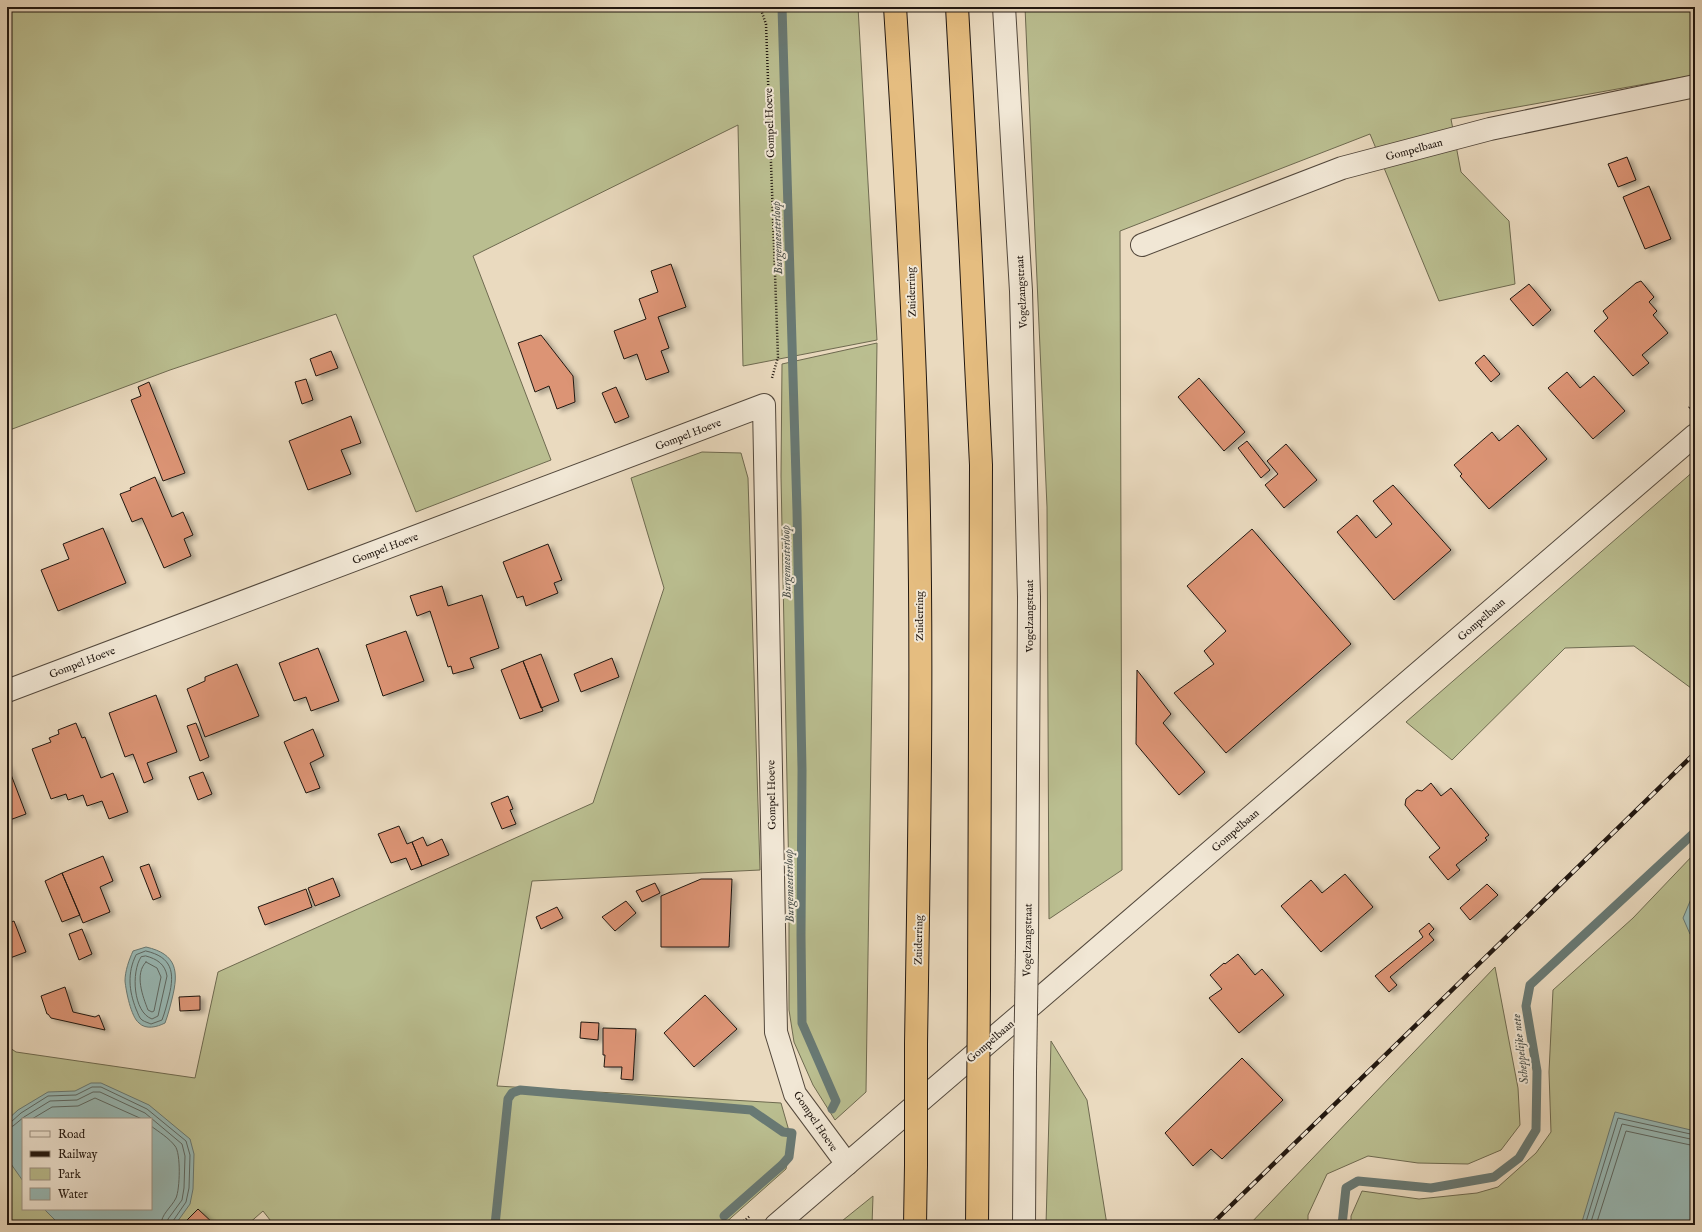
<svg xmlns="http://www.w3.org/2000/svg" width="1702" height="1232" font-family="'IM FELL English',serif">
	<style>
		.green { fill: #babe90; stroke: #6e6a50; fill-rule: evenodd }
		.water { fill: #98bab7; stroke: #687974 }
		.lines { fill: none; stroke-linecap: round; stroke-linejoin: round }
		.shore { stroke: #5c6864; stroke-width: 1 }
		.stream { stroke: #687974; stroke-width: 9 }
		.building { fill: #dc9475; stroke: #211710; filter: url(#shadow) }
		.minor-casing { stroke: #53483c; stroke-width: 24 }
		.tertiary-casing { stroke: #53483c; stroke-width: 24 }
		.trunk-casing { stroke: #211710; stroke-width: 24 }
		.path { stroke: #211710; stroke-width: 2.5; stroke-dasharray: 1 2; stroke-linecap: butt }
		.minor { stroke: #f1e7d5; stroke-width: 22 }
		.tertiary { stroke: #f1e7d5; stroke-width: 22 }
		.trunk { stroke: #e5bd80; stroke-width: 22 }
		.rail-casing { stroke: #211710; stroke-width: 4.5 }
		.rail { stroke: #f1e7d5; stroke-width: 3; stroke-dasharray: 9; stroke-linecap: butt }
		.minor-bridge-casing { stroke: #53483c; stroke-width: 24; stroke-linecap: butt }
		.trunk-bridge-casing { stroke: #211710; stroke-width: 24; stroke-linecap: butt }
		.minor-bridge { stroke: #f1e7d5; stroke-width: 22 }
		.trunk-bridge { stroke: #e5bd80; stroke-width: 22 }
		.labels { text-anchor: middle; stroke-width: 4; stroke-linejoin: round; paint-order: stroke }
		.street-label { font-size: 11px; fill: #211710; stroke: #f1e7d5 }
		.water-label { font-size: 12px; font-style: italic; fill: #4b504a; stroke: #f1e7d5 }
	</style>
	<defs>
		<filter id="shadow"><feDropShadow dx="4.5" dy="2.5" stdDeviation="2" flood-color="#0004"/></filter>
	</defs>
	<rect width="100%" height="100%" fill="#eadabf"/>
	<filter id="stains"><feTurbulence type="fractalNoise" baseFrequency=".005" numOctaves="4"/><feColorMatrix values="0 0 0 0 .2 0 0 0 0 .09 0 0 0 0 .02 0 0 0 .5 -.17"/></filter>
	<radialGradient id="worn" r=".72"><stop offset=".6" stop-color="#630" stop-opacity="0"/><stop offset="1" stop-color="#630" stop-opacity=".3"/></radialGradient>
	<path class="green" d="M7,7h851l19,333 -134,26 -5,-241 -265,131 78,204 -135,52 -80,-198 -166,56 -163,61z
		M1025,7h670v68l-244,44 10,53 48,49 6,63 -76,17 -69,-167 -250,97 2,639 -73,49 -2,-412z
		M877,343l-11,749 -31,28 -22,-35 -19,-43 -5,-32v-127l-8,-407 1,-112z
		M702,452l39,1 7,25 12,392 -228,11 -35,205 284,17 10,35 -5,31 -63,56h-449l-11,-14 -16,14h-240v-179l9,6 179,26 23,-106 375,-169 71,-215 -33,-110zM23,1119h128v90h-128z
		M1695,470v221l-61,-45 -69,2 -113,112 -46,-38z
		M1695,853v372h-344v-9l11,-25 57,8 58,-6 21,-6 38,-34 15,-21 -2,-60 4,-82 80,-72z
		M1495,967l23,121 2,37 -19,25 -33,14 -50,-1 -50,-7 -41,18 -19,41v10h-59z
		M1051,1041l36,59 20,125h-61z
		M873,1196l-1,29h-35z"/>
	<path class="water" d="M1695,895v41l-5,-2 -7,-16 8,-19z
		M146,947c31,7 33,24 26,52 -2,8 -4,16 -7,24 -8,4 -19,7 -26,0 -8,-6 -13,-32 -14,-42 0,-10 4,-21 8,-30z
		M91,1083h10l48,22 41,34 4,15 -1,35 -3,15 -15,21h-115l-16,-16h107v-90h-128v62l-12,-17 -4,-9v-35l11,-10 30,-18 27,-1z
		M1615,1112l80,19v94h-114z"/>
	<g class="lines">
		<path class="shore" d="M146,951c26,6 29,21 23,45 -2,8 -4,16 -7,24l-11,4c-2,-1 -6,-2 -9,-4 -3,-2 -4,-7 -6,-11 -7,-18 -9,-36 0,-54z
			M146,956c11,3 19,8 21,20l-9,40 -6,3c-19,-7 -21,-47 -11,-62z
			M146,962l11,6 4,9 -7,34 -2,1 -4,-2c-5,-13 -14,-36 -2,-48z
			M32,1119l20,-12 26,-1 17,-8 47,21
			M7,1123l4,-1 10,-9 27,-17 28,-1 16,-8h9l46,22 39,32 4,14 -1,33 -3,14 -13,19 -1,4
			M151,1126c8,6 18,12 24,20 6,7 5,43 1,52 -5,10 -15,16 -15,27
			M7,1128l6,-2 11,-9 26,-16 27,-1 16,-8h7l45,21 37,31 3,12 -1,32 -2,12 -14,19 -1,6
			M1585,1225l33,-107 77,17
			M1590,1225l32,-101 73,16
			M1596,1225l30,-94 69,15"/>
		<path class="stream" d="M782,7l15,504 5,259 -1,165 1,88 34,78 -4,8
			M495,1225l13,-126 4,-6 8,-3 231,20 32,22 9,1 -3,24 -7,8 -58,51
			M1342,1225l4,-37 12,-7 73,7 63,-11 25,-19 17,-28 1,-59 -11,-65 4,-21 165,-153"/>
	</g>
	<path class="building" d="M1627,157l9,23 -18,7 -10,-23z
		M1649,186l22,53 -26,10 -22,-52z
		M671,264l15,43 -28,10 11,31 -8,3 8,21 -23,8 -9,-26 -13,5 -10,-28 32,-12 -7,-20 19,-7 -7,-21z
		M1641,281l13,16 -5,5 8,9 -4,4 15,18 -26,22 7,8 -16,13 -39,-45 14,-13 -5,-7 33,-28z
		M1529,284l22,26 -18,16 -23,-27z
		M541,335l32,41 2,26 -18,7 -8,-23 -14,6 -17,-49z
		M331,351l7,17 -22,8 -6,-17z
		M1484,355l16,19 -9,8 -16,-19z
		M1567,372l13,16 14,-12 31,35 -32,28 -45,-51z
		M1199,378l46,54 -21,19 -46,-54z
		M306,379l7,21 -11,4 -7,-22z
		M149,382l36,91 -22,8 -32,-81 10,-4 -3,-9z
		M616,387l13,30 -14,6 -13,-30z
		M351,416l10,27 -20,7 10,24 -43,16 -19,-49z
		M1518,425l29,34 -58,50 -29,-33 2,-2 -8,-9 38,-33 7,9z
		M1247,441l23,29 -9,8 -23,-30z
		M1286,444l31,36 -33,28 -19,-23 13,-11 -11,-13z
		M155,477l17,40 11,-5 10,23 -9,4 7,17 -27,12 -22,-50 -10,4 -12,-28 11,-4 -1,-2z
		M1393,485l58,65 -57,50 -57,-68 20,-17 19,23 16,-14 -19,-23z
		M103,528l23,55 -68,28 -17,-41 28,-11 -6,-15z
		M1252,529l99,115 -125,109 -52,-60 40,-29 -10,-13 22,-20 -39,-45z
		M548,544l14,36 -8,3 4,10 -32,13 -3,-10 -6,2 -14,-36z
		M442,586l6,20 34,-11 17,53 -29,10 4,10 -21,6 -2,-8 -3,1 -18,-56 -13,5 -7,-20z
		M406,631l18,50 -41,15 -17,-51z
		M318,648l21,53 -28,10 -5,-14 -12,4 -15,-38z
		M541,654l18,47 -18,7 -18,-47z
		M612,658l7,19 -38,15 -7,-18z
		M523,661l20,50 -23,8 -19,-49z
		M237,664l22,52 -54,21 -18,-48 18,-8v-4z
		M1137,670l34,44 -8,9 42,49 -26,23 -43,-51z
		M156,695l21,57 -30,11 6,16 -9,4 -11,-29 -8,3 -16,-44z
		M76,723l6,15 3,-1 16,41 12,-5 15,39 -19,7 -7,-18 -15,5 -4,-11 -15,5 -2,-6 -15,5 -19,-50 19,-7 -2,-4 10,-4 -1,-4z
		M196,723l13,34 -9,4 -13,-35z
		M313,729l11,27 -14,7 10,25 -14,5 -22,-51z
		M7,764l19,50 -19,7z
		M203,772l9,22 -14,6 -9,-23z
		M1431,783l10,13 10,-8 38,47 -4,3 2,2 -31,25 4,5 -12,10 -19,-23 11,-9 -35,-43 1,-6 11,-9 5,1z
		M508,796l5,13 -3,1 6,14 -14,5 -11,-26z
		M399,826l8,18 5,-2 10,24 -11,4 -5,-12 -15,5 -13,-29z
		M423,837l4,9 15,-7 7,16 -27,11 -10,-24z
		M103,856l10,25 -13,6 10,25 -27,11 -21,-50z
		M149,864l12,33 -8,3 -13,-33z
		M62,873l18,42 -18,7 -17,-41z
		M1345,874l28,33 -52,45 -40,-46 30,-26 11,13z
		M333,878l7,18 -25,10 -7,-18z
		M701,879h31l-3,68h-68v-51z
		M655,883l5,10 -18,9 -6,-11z
		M1487,884l11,11 -28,25 -10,-12z
		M306,889l6,18 -47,18 -7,-18z
		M626,901l10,12 -21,18 -13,-14z
		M557,907l6,11 -22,11 -5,-12z
		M14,921l12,31 -16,6 -3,-8v-26z
		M1429,923l5,6 -5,5 5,6 -44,37 7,8 -8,7 -14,-16 48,-39 -4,-6z
		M82,929l10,25 -13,6 -10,-26z
		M1238,954l17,21 7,-6 22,26 -45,38 -30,-35 13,-9 -12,-14 14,-12 1,1z
		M65,987l8,25 22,5 4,-2 6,15 -54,-12 -3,-4h-1l-6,-18z
		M705,995l32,34 -43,38 -30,-34z
		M200,996v14l-20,1 -1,-14z
		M581,1022l18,1 -1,17 -18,-2z
		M603,1028l33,1 -3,51 -12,-1 1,-12h-18l1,-12h-2z
		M1242,1058l41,42 -61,59 -11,-10 -18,17 -28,-33z
		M198,1209l17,16h-33z"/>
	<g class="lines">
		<defs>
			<path id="minor" d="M1004,7l17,284 8,306 -2,352
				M1142,245l200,-77 148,-39 205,-43
				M7,691l757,-286 12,627 19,62 52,70
				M1024,1225l1,-153"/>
			<path id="tertiary" d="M776,1225l919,-790"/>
			<path id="trunk" d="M895,7c10,154 19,309 23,463 5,191 1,383 -2,574
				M957,7l13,234 11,224 -2,523
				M915,1225l1,-60
				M977,1225l1,-114"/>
		</defs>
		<use href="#minor" class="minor-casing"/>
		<use href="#tertiary" class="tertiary-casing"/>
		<use href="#trunk" class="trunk-casing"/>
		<path class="path" d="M760,7l6,17 12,333 -6,21
			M1689,408l6,-6
			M739,1225l11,-9"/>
		<use href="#minor" class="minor"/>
		<use href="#tertiary" class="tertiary"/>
		<use href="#trunk" class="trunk"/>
		<defs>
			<path id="rail" d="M1211,1225l484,-472"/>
		</defs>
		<use href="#rail" class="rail-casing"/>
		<use href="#rail" class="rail"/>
		<defs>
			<path id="minor-bridge" d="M1025,1072l2,-123"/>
			<path id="trunk-bridge" d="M978,1111l1,-123
				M916,1165v-121"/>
		</defs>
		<use href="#minor-bridge" class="minor-bridge-casing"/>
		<use href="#trunk-bridge" class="trunk-bridge-casing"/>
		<use href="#minor-bridge" class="minor-bridge"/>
		<use href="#trunk-bridge" class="trunk-bridge"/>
	</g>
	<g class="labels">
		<g class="street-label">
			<text transform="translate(769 123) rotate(-92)" y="4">Gompel Hoeve</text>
			<text transform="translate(1414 149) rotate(-15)" y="4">Gompelbaan</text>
			<text transform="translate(911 292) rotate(-92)" y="4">Zuiderring</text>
			<text transform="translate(1021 292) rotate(-93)" y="4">Vogelzangstraat</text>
			<text transform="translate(688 434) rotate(-21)" y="4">Gompel Hoeve</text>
			<text transform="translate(385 548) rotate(-21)" y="4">Gompel Hoeve</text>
			<text transform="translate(919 616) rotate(-90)" y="4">Zuiderring</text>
			<text transform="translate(1029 616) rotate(-90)" y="4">Vogelzangstraat</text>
			<text transform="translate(1481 619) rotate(-41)" y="4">Gompelbaan</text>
			<text transform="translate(82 662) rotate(-21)" y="4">Gompel Hoeve</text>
			<text transform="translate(771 795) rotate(-91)" y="4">Gompel Hoeve</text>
			<text transform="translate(1235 830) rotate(-41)" y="4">Gompelbaan</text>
			<text transform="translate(918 940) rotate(-89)" y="4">Zuiderring</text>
			<text transform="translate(1027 940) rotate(-89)" y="4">Vogelzangstraat</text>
			<text transform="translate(990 1041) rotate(-41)" y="4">Gompelbaan</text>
			<text transform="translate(816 1121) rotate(56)" y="4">Gompel Hoeve</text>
		</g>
		<g class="water-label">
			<text transform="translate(777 238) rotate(-92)" y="4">Burgemeesterloop</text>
			<text transform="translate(786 562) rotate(-91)" y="4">Burgemeesterloop</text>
			<text transform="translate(789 886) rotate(-91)" y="4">Burgemeesterloop</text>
			<text transform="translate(1520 1049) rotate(-97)" y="4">Scheppelijke nete</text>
		</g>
	</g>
	<rect width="1702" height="1232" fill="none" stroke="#eadabf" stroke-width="24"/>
	<rect x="8" y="8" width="1686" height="1216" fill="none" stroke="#211710" stroke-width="2"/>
	<rect x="12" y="12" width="1678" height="1208" fill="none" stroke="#211710"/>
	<rect x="22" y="1118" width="130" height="92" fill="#f1e7d5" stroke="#9e9486"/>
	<rect x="30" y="1131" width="20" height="6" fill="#f1e7d5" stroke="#9e9486"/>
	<text x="58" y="1138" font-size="12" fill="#211710">Road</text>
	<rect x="30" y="1151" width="20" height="6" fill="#211710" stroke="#9e9486"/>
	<text x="58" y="1158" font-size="12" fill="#211710">Railway</text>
	<rect x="30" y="1168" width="20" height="12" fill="#babe90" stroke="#9e9486"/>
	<text x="58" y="1178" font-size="12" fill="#211710">Park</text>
	<rect x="30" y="1188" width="20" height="12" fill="#98bab7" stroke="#9e9486"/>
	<text x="58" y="1198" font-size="12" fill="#211710">Water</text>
	<rect width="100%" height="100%" filter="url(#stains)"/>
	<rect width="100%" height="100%" fill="url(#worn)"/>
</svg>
